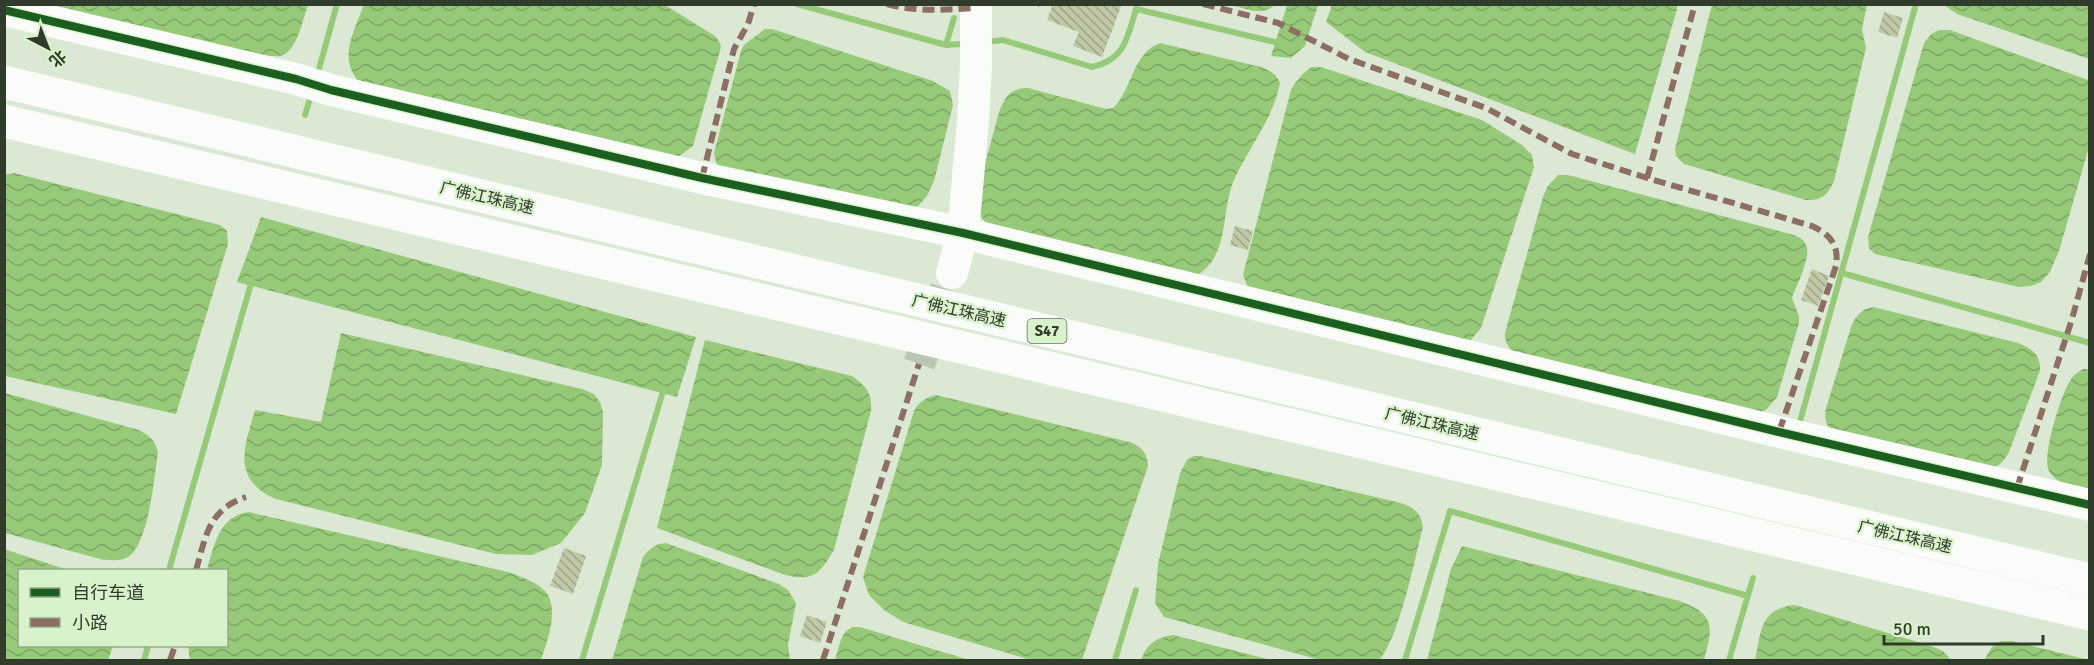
<svg xmlns="http://www.w3.org/2000/svg" width="2094" height="665" font-family="Signika,'Noto Sans SC',sans-serif">
	<style>
		.water { fill: url(#water-waves) }
		.lines { fill: none; stroke-linecap: round; stroke-linejoin: round }
		.stream { stroke: #97ca78; stroke-width: 6 }
		.building { fill: url(#building-back-hatch) }
		.minor-tunnel { stroke: #b9c6b2; stroke-width: 32; stroke-dasharray: 32 16; stroke-linecap: butt }
		.minor { stroke: #fafcf9; stroke-width: 32 }
		.highway { stroke: #fafcf9; stroke-width: 33 }
		.quiet { stroke: #8d6e63; stroke-width: 6; stroke-dasharray: 12 6; stroke-linecap: butt }
		.cycleway-casing { stroke: #d8f2cb; stroke-width: 11 }
		.cycleway { stroke: #1b5e20; stroke-width: 8 }
		.labels { text-anchor: middle; stroke-width: 4.5; stroke-linejoin: round; paint-order: stroke }
		.shield { fill: #d8f2cb; stroke: #63725c; stroke-width: 1.5 }
		.shield-label { font-size: 15px; font-weight: bold; fill: #313b2c }
		.street-label { font-size: 16px; fill: #313b2c; stroke: #d8f2cb }
	</style>
	<defs>
		<pattern id="water-waves" width="16" height="10" patternUnits="userSpaceOnUse" patternTransform="scale(1.5)"><rect width="16" height="10" fill="#97ca78"/><path d="M0 5q4-4 8 0t8 0" fill="none" stroke="#7ca563"/></pattern>
		<pattern id="building-back-hatch" width="6" height="6" patternUnits="userSpaceOnUse" patternTransform="scale(1.5)"><rect width="6" height="6" fill="#c0c9a6"/><path d="M-1 5l2 2M0 0l6 6M5-1l2 2" fill="none" stroke="#9da487"/></pattern>
	</defs>
	<rect width="100%" height="100%" fill="#dbe9d4"/>
	<path class="water" d="M364,4l301,1 50,31 4,5 2,6 -28,99 -15,11 -315,-70c-27,-29 -10,-51 1,-83z
		M52,5h256c-5,13 -11,48 -28,51 -3,1 -6,0 -10,0l-213,-44z
		M1231,5h43c-11,12 -30,3 -43,0z
		M1287,5h31l-13,41 -14,12 -20,-2z
		M1332,5l345,-1v5l-42,145 -270,-102 -39,-30z
		M1712,5h155l-5,24 4,19 -32,133c-6,14 -13,20 -28,19l-122,-36 -8,-8 -1,-7z
		M1944,5h145v54l-132,-45z
		M765,29h7l161,52 17,10 3,14 -19,76 -7,15 -9,10 -11,5 -188,-44 -3,-5 -2,-9 27,-102 3,-6z
		M1939,30h11l138,50c3,10 -3,21 2,31l-1,36 -30,104 -9,21 -9,10 -10,4 -12,1 -144,-33 -6,-6 -1,-11 56,-194 7,-9z
		M1160,43l101,24c9,4 15,6 19,16 -6,34 -32,66 -46,97 -14,32 -3,75 -38,96l-210,-53 -9,-12 -2,-10 24,-89c6,-15 11,-24 29,-24l78,21 7,-1c19,-17 19,-55 47,-65z
		M1312,67h9l161,53 40,25 10,10 2,12 -53,161 -12,14 -219,-49 -7,-18 48,-185c6,-10 11,-17 21,-23z
		M14,173l206,52 7,6 1,13 -52,170 -171,-38 -1,-201z
		M1558,175h10l222,59c7,2 13,4 16,11 6,10 -10,42 -14,53l7,18v7l-22,74 -11,13 -6,2 -246,-59c-7,-7 -9,-11 -9,-20l37,-133 5,-13z
		M261,217l435,120 -19,60 -440,-115z
		M1873,307l145,36c14,6 23,11 22,28l-31,81c-5,9 -9,14 -19,17l-157,-37c-8,-8 -9,-14 -7,-24l26,-84c6,-10 10,-15 21,-17z
		M341,333l241,56 12,5 6,8 3,10 -1,53 -17,48 -24,30 -29,12 -36,-1 -220,-55c-45,-20 -32,-51 -21,-89l66,12z
		M705,340l147,36c15,11 20,16 19,35l-37,139c-14,23 -20,32 -49,25l-128,-47z
		M2083,369h6v121c-14,-3 -32,-5 -40,-19 -8,-13 12,-77 21,-90 3,-6 7,-8 13,-12z
		M5,393l134,37c11,6 17,11 19,23 -4,24 -9,91 -30,104 -8,5 -19,3 -28,2l-95,-26z
		M936,395l197,48c10,6 14,10 15,23l-66,194h-51l-128,-38 -19,-12 -15,-15 -6,-18 51,-166c6,-10 11,-13 22,-16z
		M1194,456h6l201,47c13,5 20,9 22,24 -9,34 -23,109 -44,133h-59l-156,-43 -9,-14 3,-39 22,-91 7,-13z
		M249,512l263,61c11,5 30,11 36,22 10,19 -1,47 -7,65h-351l-2,-14h38v-76h-19c7,-25 12,-54 42,-58z
		M666,543l113,41 9,6 8,13 -8,42 2,15h-178l31,-103c7,-9 12,-13 23,-14z
		M1462,546l218,55c36,14 33,26 24,59h-277l24,-91z
		M4,549l64,21h-48v76h93l-5,14h-103z
		M1795,605l136,41 12,5 8,9h-196c6,-28 5,-52 40,-55z
		M853,627h7l109,33h-134c4,-12 5,-28 18,-33z
		M1173,635l98,25h-130c5,-15 15,-23 32,-25z
		M2001,641h11l77,19h-105l8,-13z"/>
	<g class="lines">
		<path class="stream" d="M797,4l149,41 17,-1
			M985,42l18,-2 89,27c34,-8 35,-29 44,-58l147,35
			M946,45l8,-27
			M317,76l20,-72
			M305,115l6,-20
			M1842,273l248,70
			M1799,425l117,-421
			M169,570l83,-290
			M144,660l4,-14
			M582,660l82,-272
			M1115,660l21,-70
			M1405,660l45,-149 298,85
			M1729,660l24,-82"/>
	</g>
	<path class="building" d="M1053,4h69l-20,53 -29,-11 6,-14 -32,-12z
		M1884,12l19,6 -6,20 -19,-6z
		M1235,226l18,5 -5,19 -18,-5z
		M1812,269l17,7 -11,30 -17,-6z
		M564,548l22,8 -13,38 -23,-8z
		M807,615l20,7 -7,21 -20,-7z"/>
	<g class="lines">
		<path class="minor-tunnel" d="M919,364l33,-91"/>
		<path class="minor" d="M4,10l292,69 35,11 371,88 261,55 816,199 311,73
			M952,273l11,-40 10,-112 3,-56v-61"/>
		<path class="highway" d="M4,82l2086,498
			M4,121l2086,493"/>
		<path class="quiet" d="M887,4c28,8 59,6 88,4
			M1038,4h1
			M1203,4l75,19 71,36 137,49 86,46 75,24 165,48c19,9 27,19 24,40l-57,166
			M702,178l32,-129 14,-25 6,-20
			M1647,178l48,-174
			M2017,488l55,-169 18,-65
			M196,570c10,-34 12,-60 50,-73
			M170,660l5,-14
			M823,660l96,-296"/>
		<defs>
			<path id="cycleway" d="M4,10l292,69 35,11 371,88 261,55 816,199 311,73"/>
		</defs>
		<use href="#cycleway" class="cycleway-casing"/>
		<use href="#cycleway" class="cycleway"/>
	</g>
	<g class="labels">
		<rect class="shield" x="1027.5" y="319" width="39" height="24" rx="4.5"/>
		<g class="shield-label">
			<text x="1047" y="336">S47</text>
		</g>
		<g class="street-label">
			<text transform="translate(487 197) rotate(13)" y="6">广佛江珠高速</text>
			<text transform="translate(959 310) rotate(13)" y="6">广佛江珠高速</text>
			<text transform="translate(1432 423) rotate(13)" y="6">广佛江珠高速</text>
			<text transform="translate(1905 536) rotate(13)" y="6">广佛江珠高速</text>
		</g>
	</g>
	<rect width="2094" height="665" fill="none" stroke="#313b2c" stroke-width="12"/>
	<rect x="18" y="569" width="210" height="78" fill="#d8f2cb" stroke="#95a98b" stroke-width="1.5"/>
	<rect x="30" y="588" width="30" height="9" fill="#1b5e20" stroke="#95a98b" stroke-width="1.5"/>
	<text x="72" y="599" font-size="18" fill="#313b2c">自行车道</text>
	<rect x="30" y="618" width="30" height="9" fill="#8d6e63" stroke="#95a98b" stroke-width="1.5"/>
	<text x="72" y="629" font-size="18" fill="#313b2c">小路</text>
	<g transform="translate(48 48) rotate(138)" stroke="#d8f2cb" stroke-width="4.5" paint-order="stroke">
	<path d="M0-4.5L10 22L0 15L-10 22Z" fill="#313b2c"/>
	<text y="-9" font-size="16" font-weight="bold" text-anchor="middle" fill="#313b2c">北</text>
	</g>
	<path d="M1884 635v9h159v-9" fill="none" stroke="#313b2c" stroke-width="3"/>
	<text x="1893" y="635" font-size="18" fill="#313b2c" stroke="#d8f2cb" stroke-width="4.5" paint-order="stroke">50 m</text>
</svg>
